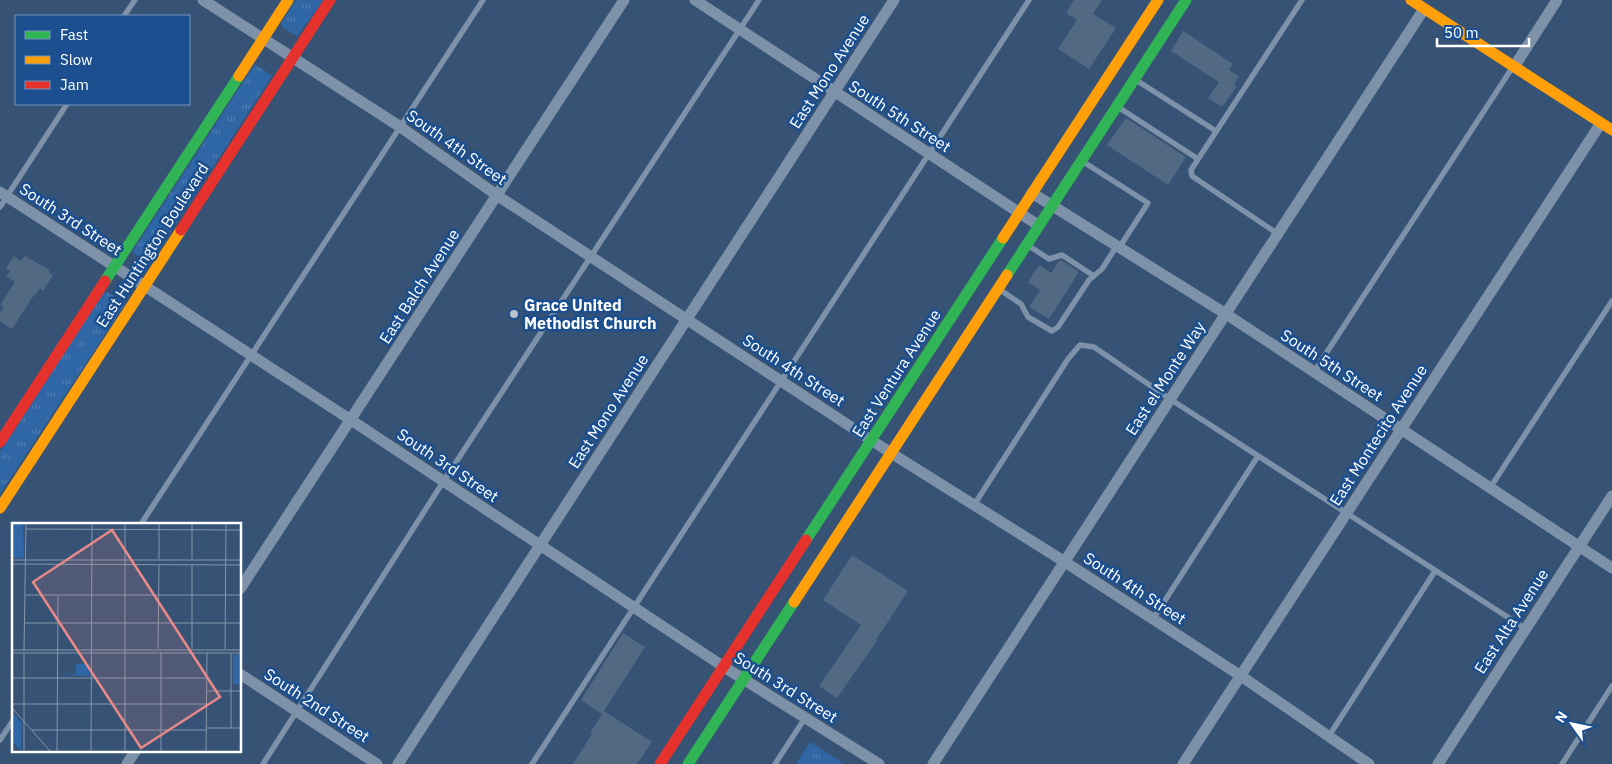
<svg xmlns="http://www.w3.org/2000/svg" width="1612" height="764" font-family="'IBM Plex Sans',sans-serif">
	<style>
		.grass { fill: url(#grass-tufts) }
		.building { fill: #526984 }
		.lines { fill: none; stroke-linecap: round; stroke-linejoin: round }
		.lane { stroke: #7d92a8; stroke-width: 5.5 }
		.street { stroke: #7d92a8; stroke-width: 11 }
		.fast { stroke: #30b455; stroke-width: 11 }
		.slow { stroke: #ff9f0a; stroke-width: 11 }
		.jam { stroke: #e5322d; stroke-width: 11 }
		.poi-dot { fill: #b9c2ce; stroke: #1b4f8f; stroke-width: 2 }
		.labels { text-anchor: middle; stroke-width: 5; stroke-linejoin: round; paint-order: stroke }
		.street-label { font-size: 16px; fill: #fff; stroke: #1b4f8f }
		.poi-label { font-size: 16px; font-weight: bold; fill: #fff; stroke: #1b4f8f; text-anchor: start }
		.inset-road { fill: none; stroke: #8697ac; stroke-width: 1 }
		.view { fill: #e88989; fill-opacity: 0.15; stroke: #e88989; stroke-width: 2.5 }
		.inset-edge { fill: none; stroke: #fff; stroke-width: 2.5 }
	</style>
	<defs>
		<pattern id="grass-tufts" width="24" height="20" patternUnits="userSpaceOnUse" patternTransform="scale(1.25)"><rect width="24" height="20" fill="#2f66a5"/><path d="M3 7l-1-3M5 7V3M7 7l1-3M15 17l-1-3M17 17v-4M19 17l1-3" fill="none" stroke="#4e7db2"/></pattern>
	</defs>
	<rect width="100%" height="100%" fill="#365274"/>
	<path class="grass" d="M295,0h29l-27,36 -14,-8 -2,-4z
		M255,64l17,12 -122,188 -2,-1 -16,-11z
		M107,292l17,10 1,2 -125,190v-42l103,-159z
		M810,742l34,22h-48z"/>
	<path class="building" d="M1074,0h28l-9,14 23,14 -27,41 -31,-20 19,-29 -11,-7z
		M1183,31l50,33 -4,6 10,6 -5,8 3,2 -15,21 -14,-9 11,-16 -48,-31z
		M1126,118l60,39 -18,28 -61,-40z
		M14,256l7,5 4,-5 25,14 -2,2 5,3 -10,16 -3,-3 -5,7h-1l-22,34 -12,-8v-8l4,-6 -4,-2 15,-23 -9,-6 4,-5 -4,-3z
		M1061,260l18,12 -30,47 -20,-12 11,-17 -12,-8 11,-17 12,8 8,-12z
		M852,555l56,36 -32,49 1,1 -40,57 -18,-12 42,-61 -38,-25z
		M623,633l22,14 -43,67 -21,-14z
		M604,711l48,31 -15,22h-64l19,-30 -2,-1z"/>
	<g class="lines">
		<path class="lane" d="M124,16l11,-16
			M1136,80l80,51
			M1118,107l80,52
			M1082,161l66,42 -29,45
			M0,207l67,-103
			M1278,234l-86,-58 -1,-6 111,-170
			M1029,246l20,13 13,-4 32,21
			M999,289l22,15 7,13 24,14 6,-4 31,-47 13,-11 14,-22
			M1314,372l198,-304
			M1490,488l122,-187
			M974,505l94,-146 12,-14 14,2 76,52 356,230
			M141,524l342,-524
			M1153,619l105,-163
			M1329,736l106,-165
			M0,740l14,-21
			M263,764l180,-282 316,-482
			M532,764l497,-764
			M775,764l30,-46
			M1562,764l50,-78"/>
		<path class="street" d="M203,0l196,126 99,70 393,257 174,109 176,114 128,88
			M695,0l343,225
			M1514,67l43,-67
			M0,192l351,228 373,247 155,97
			M1032,193l194,121 386,254
			M240,589l384,-589
			M240,674l137,90
			M127,764l9,-14
			M398,764l496,-764
			M933,764l491,-755
			M1183,764l418,-641
			M1438,764l174,-268"/>
		<path class="fast" d="M1007,275l179,-275
			M105,281l134,-205
			M806,540l197,-302
			M688,764l106,-162"/>
		<path class="slow" d="M1411,0l201,130
			M239,76l49,-76
			M1003,238l155,-238
			M0,508l181,-278
			M794,602l213,-327"/>
		<path class="jam" d="M181,230l149,-230
			M0,442l105,-161
			M660,764l146,-224"/>
	</g>
	<circle class="poi-dot" cx="514" cy="314" r="5"/>
	<g class="labels">
		<g class="street-label">
			<text transform="translate(829 71) rotate(-57)" y="6">East Mono Avenue</text>
			<text transform="translate(900 116) rotate(33)" y="6">South 5th Street</text>
			<text transform="translate(457 147) rotate(35)" y="6">South 4th Street</text>
			<text transform="translate(71 219) rotate(33)" y="6">South 3rd Street</text>
			<text transform="translate(152 245) rotate(-57)" y="6">East Huntington Boulevard</text>
			<text transform="translate(419 286) rotate(-57)" y="6">East Balch Avenue</text>
			<text transform="translate(1332 365) rotate(33)" y="6">South 5th Street</text>
			<text transform="translate(794 370) rotate(33)" y="6">South 4th Street</text>
			<text transform="translate(896 373) rotate(-57)" y="6">East Ventura Avenue</text>
			<text transform="translate(1165 378) rotate(-57)" y="6">East el Monte Way</text>
			<text transform="translate(608 411) rotate(-57)" y="6">East Mono Avenue</text>
			<text transform="translate(1378 435) rotate(-57)" y="6">East Montecito Avenue</text>
			<text transform="translate(448 465) rotate(34)" y="6">South 3rd Street</text>
			<text transform="translate(1135 588) rotate(33)" y="6">South 4th Street</text>
			<text transform="translate(1511 621) rotate(-57)" y="6">East Alta Avenue</text>
			<text transform="translate(786 687) rotate(32)" y="6">South 3rd Street</text>
			<text transform="translate(317 705) rotate(33)" y="6">South 2nd Street</text>
		</g>
		<g class="poi-label">
			<text x="524" y="311">Grace United<tspan x="524" dy="18">Methodist Church</tspan></text>
		</g>
	</g>
	<g transform="translate(12 523)">
		<rect width="229" height="229" fill="#365274"/>
		<path d="M0,0h11l1,35h-12zM229,131v30h-8v-29zM64,141h13v12l-29,-1 15,-1zM0,189l10,11 -1,28 -9,-10z" fill="#2f66a5"/>
		<path class="inset-road" d="M14,6l215,1M147,36v-36M180,36v-36M0,37h229M0,41l229,1M13,72h216M12,100h217M146,126l1,-84M180,126v-84M213,126l1,-126M0,127h229M12,128l2,-128M149,129v99M0,130h229M0,155h194M195,168h34M0,181h195M0,185l38,43M195,205h34M219,205v-75M20,207h175M12,228v-98M45,228l1,-156M79,228l1,-228M113,228v-228M194,228l1,-99"/>
		<path class="view" d="M100,7l108,167 -79,51 -108,-166z"/>
		<rect width="229" height="229" class="inset-edge"/>
	</g>
	<rect x="15" y="15" width="175" height="90" fill="#1b4f8f" stroke="#7695bc"/>
	<rect x="25" y="31" width="25" height="8" fill="#30b455" stroke="#7695bc"/>
	<text x="60" y="40" font-size="15" fill="#ffffff">Fast</text>
	<rect x="25" y="56" width="25" height="8" fill="#ff9f0a" stroke="#7695bc"/>
	<text x="60" y="65" font-size="15" fill="#ffffff">Slow</text>
	<rect x="25" y="81" width="25" height="8" fill="#e5322d" stroke="#7695bc"/>
	<text x="60" y="90" font-size="15" fill="#ffffff">Jam</text>
	<g transform="translate(1572 724) rotate(303)" stroke="#1b4f8f" stroke-width="4" paint-order="stroke">
	<path d="M0-4L9 19L0 12L-9 19Z" fill="#ffffff"/>
	<text y="-8" font-size="14" font-weight="bold" text-anchor="middle" fill="#ffffff">N</text>
	</g>
	<path d="M1437 38v8h92v-8" fill="none" stroke="#ffffff" stroke-width="2.5"/>
	<text x="1444" y="38" font-size="15" fill="#ffffff" stroke="#1b4f8f" stroke-width="4" paint-order="stroke">50 m</text>
</svg>
